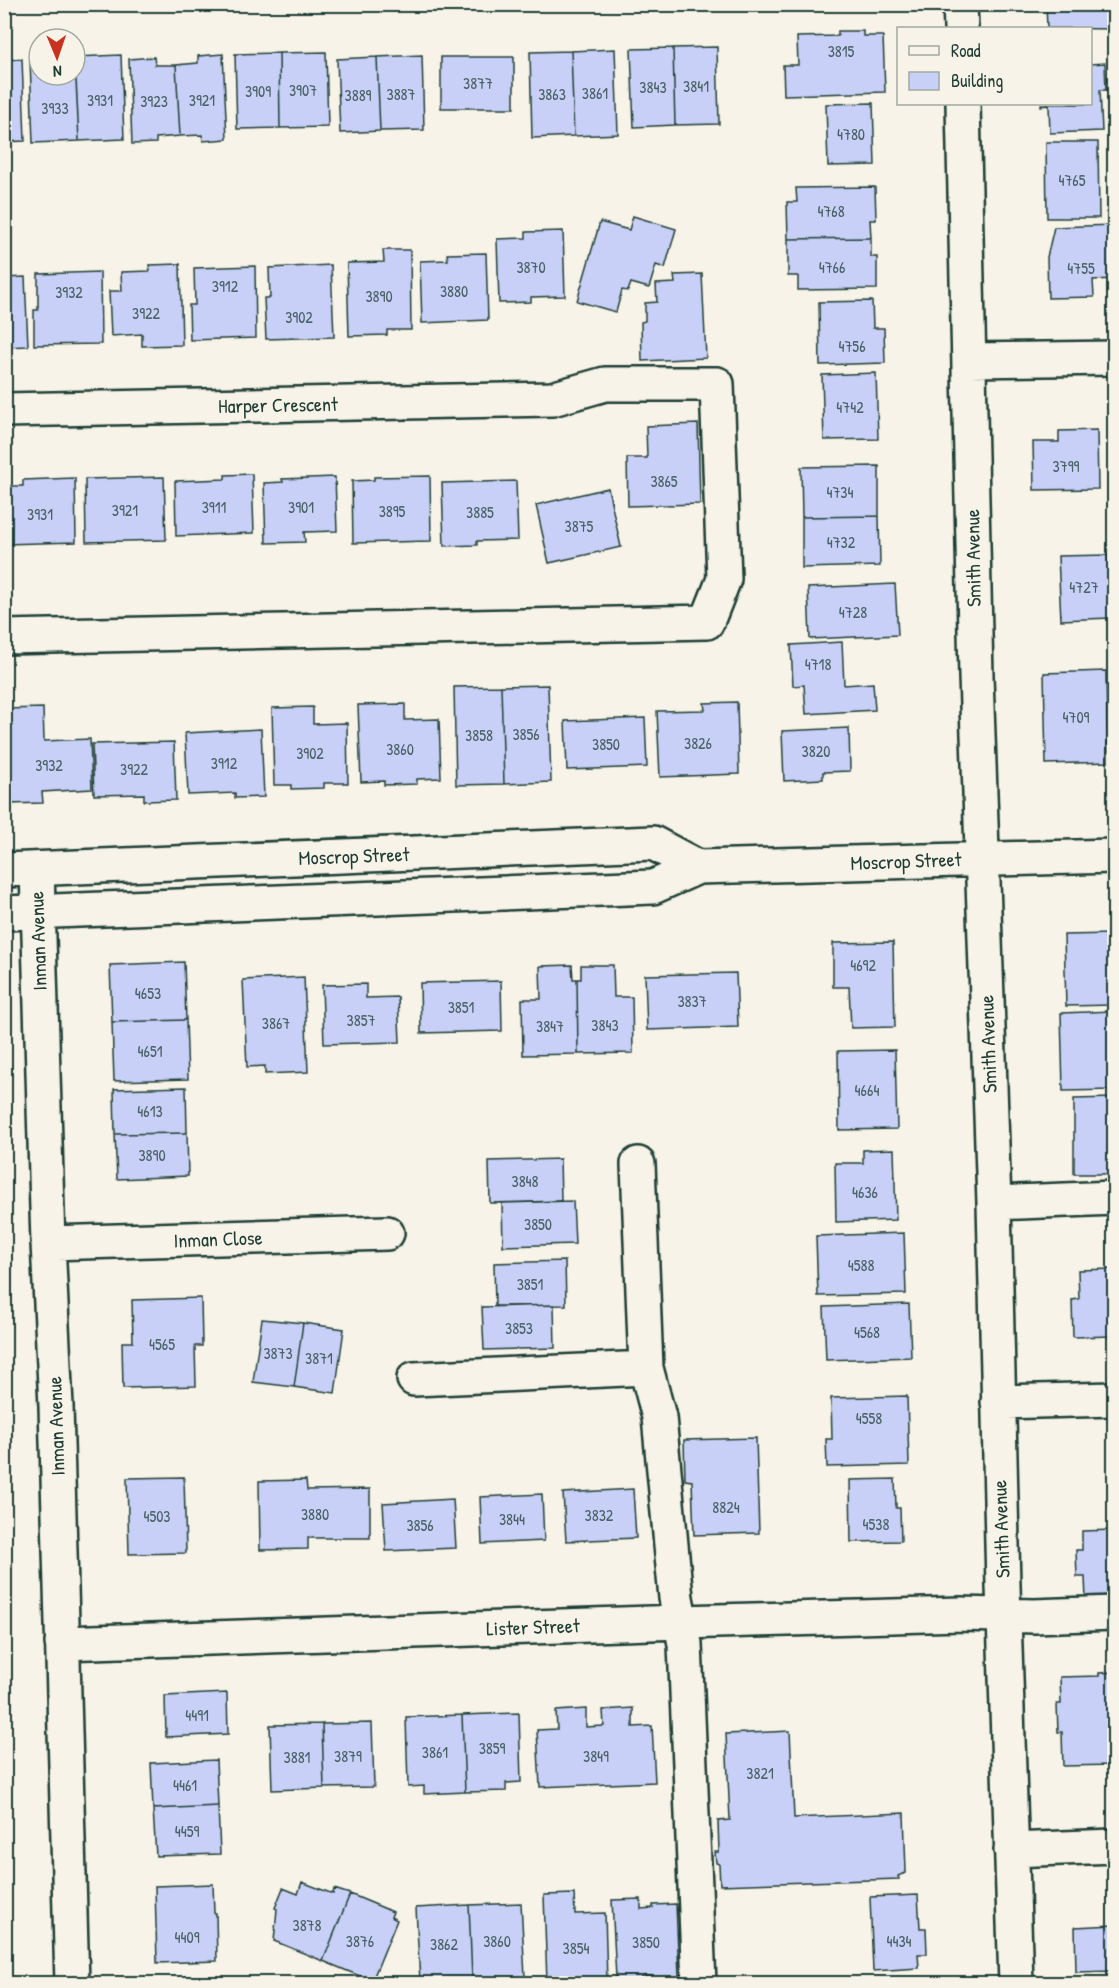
<svg xmlns="http://www.w3.org/2000/svg" width="1119" height="1988" font-family="'Patrick Hand',sans-serif">
	<style>
		.building { fill: #c9d0f8; stroke: #1f3d34; stroke-width: 1.5 }
		.lines { fill: none; stroke-linecap: round; stroke-linejoin: round }
		.minor-casing { stroke: #1f3d34; stroke-width: 38 }
		.minor { stroke: #f7f3e8; stroke-width: 33 }
		.labels { text-anchor: middle; stroke-width: 4.5; stroke-linejoin: round; paint-order: stroke }
		.number-label { font-size: 16px; fill: #4a6265 }
		.street-label { font-size: 20px; fill: #1f3d34; stroke: #f7f3e8 }
	</style>
	<rect width="100%" height="100%" fill="#f7f3e8"/>
	<filter id="ink" filterUnits="userSpaceOnUse"><feTurbulence type="fractalNoise" baseFrequency=".0167" numOctaves="2"/><feDisplacementMap in="SourceGraphic" scale="12" xChannelSelector="R" yChannelSelector="G"/><feConvolveMatrix kernelMatrix="1 2 1 2 8 2 1 2 1" color-interpolation-filters="sRGB"/></filter>
	<g filter="url(#ink)">
		<path class="building" d="M1046,4h65l1,25 -65,-1z
			M838,31h25v5h20l2,56 -101,3 -1,-30h15l-1,-28 41,-1z
			M717,47l2,77 -44,1 -2,-77z
			M673,48l2,77 -41,2 -3,-78z
			M615,49l3,85 -44,2 -3,-85z
			M571,51l3,85 -42,2 -2,-86z
			M326,52l2,75 -48,1 -1,-75z
			M279,53l1,75 -43,1 -2,-75z
			M223,54l4,85 -24,2 -1,-6 -22,1 -4,-71 22,-2v-7z
			M121,55l3,84 -45,2 -4,-84z
			M422,55l2,75 -44,1 -3,-74z
			M154,57l1,8h21l4,71 -24,2v5l-24,1 -3,-85z
			M377,57l3,74 -40,2 -3,-74z
			M441,57h73v51h-73z
			M22,59l3,82 -21,1v-82z
			M30,59h9v16h36v-15l4,81 -46,2z
			M1105,63l1,27h-6l2,41 -52,2 -1,-28 -8,1v-2h49v-40z
			M873,103l2,62 -47,1 -2,-62z
			M1046,142h52l1,76h-52z
			M875,187l1,33h-6l1,18 -83,1 -1,-37h10l-1,-14z
			M633,216l43,13 -11,39 -9,-3 -7,23 -18,-5 -3,8 -6,-1 -6,22 -39,-11 23,-79 29,8z
			M1114,225v54l-21,1 1,17 -46,1 -1,-41 7,-30z
			M563,231l2,65 -34,1v5l-32,1 -2,-64 29,-1v-6z
			M871,238v19h6v32l-79,1v-14h-10v-37z
			M383,250h27l1,80h-24v5l-38,1 -2,-73 37,-1z
			M486,253l2,67 -66,3 -2,-62 28,-1 -1,-6z
			M180,264l2,81 -40,1v-12l-31,2 -2,-45h13l-1,-19 29,-1 -1,-6z
			M331,265l3,72 -68,2 -2,-41h6l-1,-30z
			M255,266l1,72 -66,2 -1,-35h6l-1,-37z
			M100,272l1,72 -67,1v-35h4v-36z
			M702,274l4,84 -64,3 -1,-39 4,-1v-18l12,-1 -1,-18 19,-1 -1,-8z
			M25,277l3,69 -24,1v-69z
			M872,301l1,27h11l1,35 -65,2 -1,-63z
			M876,373l2,66 -54,1 -2,-65z
			M698,424l2,80 -72,2 -1,-48h20l-1,-32z
			M1097,430l1,59 -64,1 -1,-48h26v-11z
			M879,466v50l-77,1 -1,-50z
			M252,474l2,59 -78,3 -1,-55 50,-2v-4z
			M430,476l1,65 -78,2 -1,-62 22,-1v-3z
			M164,477l2,63 -80,2 -1,-63z
			M335,477l2,54 -33,1 1,10 -39,1 -2,-60 19,-1 -1,-3z
			M75,478l1,64 -72,2v-58h19v-6z
			M516,481l2,59 -41,1v4l-33,1 -2,-63z
			M608,488l13,59 -72,16 -13,-58z
			M879,516l1,50 -78,2v-51z
			M1108,555l2,63 -49,2 -3,-64z
			M895,584l3,51 -88,4 -2,-51z
			M842,642l2,43 29,-2 2,27 -69,4 -2,-29 -11,1 -2,-41z
			M1106,671l2,91 -62,2 -2,-91z
			M548,685l3,97 -47,2 -3,-98z
			M501,686l3,98 -48,1 -2,-98z
			M737,702l2,72 -79,3 -3,-66 48,-1 -1,-7z
			M405,704v16l34,-1 2,59 -24,1v5l-33,1v-4l-23,1 -3,-77z
			M313,707v17l34,-1 1,60h-24v5l-33,1v-4h-17l-2,-77z
			M43,708l1,33 46,-2 2,50 -50,3 1,11 -35,1 -4,-95z
			M645,718l2,49 -80,3 -2,-49z
			M849,728l1,43 -27,1v7l-39,2 -2,-50z
			M261,729l3,68 -29,1v-5l-47,2 -3,-62z
			M174,742l2,58 -32,1v-7l-50,1 -2,-51z
			M1114,934v71l-48,1 -2,-71z
			M893,942l2,85 -44,1 -2,-41h-16v-44z
			M184,962l2,58 -74,2 -2,-57z
			M572,965l1,14h4l1,75 -55,1 -1,-56h19l-1,-33z
			M581,965h32l1,32h18l1,56 -55,1 -1,-75h4z
			M736,973l2,54 -91,3 -2,-55z
			M304,977l4,95 -43,2v-8l-18,1 -4,-87z
			M501,981l1,50 -81,2 -1,-50z
			M366,984v14l32,-1 2,45 -76,2 -2,-59z
			M1114,1011v79l-51,1 -2,-78z
			M186,1020l2,59 -74,2 -2,-59z
			M895,1050l2,79 -58,1 -1,-79z
			M186,1087l1,46 -72,1 -1,-45z
			M1114,1098v76h-40v-75z
			M187,1133l1,43 -71,3 -2,-45z
			M894,1149l2,71 -60,2 -1,-59h28v-13z
			M560,1159l1,42 -71,2 -1,-42z
			M573,1201l2,43 -72,2 -1,-43z
			M904,1233l2,61 -88,2 -2,-60z
			M565,1261l1,44 -71,1 -1,-43z
			M1114,1269v67l-41,1 -1,-37 7,-1 -1,-29z
			M201,1298l1,48h-7l1,40 -73,2 -1,-46h11l-1,-42z
			M909,1304l2,53 -85,3 -2,-53z
			M554,1305l1,43 -71,2 -2,-43z
			M262,1319l41,4 -9,64 -41,-5z
			M303,1323l41,6 -9,64 -41,-6z
			M907,1396l2,69 -82,2 -1,-28h6l-1,-41z
			M756,1438l3,95 -65,2 -2,-54 -7,-1 -1,-40z
			M184,1477l2,76 -57,1 -2,-76z
			M895,1479l1,29h4l1,33 -50,1 -1,-62z
			M306,1480l1,10 63,-1v49h-62v11l-48,1 -1,-69z
			M633,1489l3,49 -70,3 -3,-48z
			M542,1494l2,47 -62,3 -2,-47z
			M453,1499l3,49 -70,3 -3,-48z
			M1114,1530v68l-28,1 -1,-22h-8l-1,-27h6v-19z
			M1114,1672v93l-51,1 -1,-34h-4l-1,-28h4l-1,-27 39,-1v-3z
			M227,1693l1,41 -62,3 -1,-41z
			M633,1708v19l19,-1 3,56 -115,5 -3,-57 20,-1 -1,-18 30,-2v18l18,-1 -1,-16z
			M519,1713l2,69 -15,1v8l-41,1 -3,-77z
			M462,1715l3,77 -41,2v-8l-16,1 -2,-70z
			M372,1723l2,64 -50,1 -2,-64z
			M322,1724l2,64 -52,2 -2,-65z
			M790,1731l4,87 110,-5 2,60 -8,3 1,3 -179,6 -1,-21 -3,-1 -1,-11h4l-1,-31 12,-1 -4,-86z
			M216,1760l2,46 -65,3 -2,-46z
			M218,1806l2,48 -64,2 -3,-47z
			M302,1882l31,12 1,-5 16,5 -27,67 -49,-20 3,-32 -2,-1 8,-20 15,6z
			M213,1884l1,29h2l1,48 -60,2 -2,-77z
			M350,1894l43,18 -2,5 6,3 -25,61 -49,-20z
			M574,1894l1,20 30,-1 2,69 -60,1 -3,-88z
			M918,1895l2,33h6l1,26h-9l1,14 -46,3 -3,-74z
			M641,1899v10l12,-1v-3l23,-1 3,72 -5,5 -17,1 -5,-6h-8l-7,6 -16,1 -5,-5 -4,-78z
			M521,1903l4,74 -53,2 -3,-74z
			M469,1905l3,74 -52,3 -4,-74z
			M1114,1925v46l-38,1 -1,-45z"/>
		<g class="lines">
			<defs>
				<path id="minor" d="M960,4l1,24
					M963,104l13,572 18,527 9,383 13,398
					M969,360l145,-2
					M4,410l548,-11 53,-15h112l7,195 -17,43 -703,15
					M37,869l11,374 8,163 16,578
					M4,870l649,-27 45,24
					M4,913l649,-26 45,-20 416,-11
					M638,1164l8,204 13,49 17,181 9,46 14,340
					M994,1203l120,-5
					M48,1243l339,-10
					M414,1379l232,-11
					M998,1402l116,-3
					M62,1643l619,-21 280,-8 73,2 80,-3
					M1011,1850l103,-4"/>
			</defs>
			<use href="#minor" class="minor-casing"/>
			<use href="#minor" class="minor"/>
		</g>
	</g>
	<g class="labels">
		<g class="number-label">
			<text x="841" y="57">3815</text>
			<text x="478" y="89">3877</text>
			<text x="696" y="92">3841</text>
			<text x="653" y="93">3843</text>
			<text x="303" y="96">3907</text>
			<text x="258" y="97">3909</text>
			<text x="595" y="99">3861</text>
			<text x="401" y="100">3887</text>
			<text x="552" y="100">3863</text>
			<text x="358" y="101">3889</text>
			<text x="100" y="106">3931</text>
			<text x="202" y="106">3921</text>
			<text x="154" y="107">3923</text>
			<text x="55" y="114">3933</text>
			<text x="851" y="140">4780</text>
			<text x="1072" y="186">4765</text>
			<text x="831" y="217">4768</text>
			<text x="531" y="273">3870</text>
			<text x="832" y="273">4766</text>
			<text x="1081" y="274">4755</text>
			<text x="225" y="292">3912</text>
			<text x="454" y="297">3880</text>
			<text x="69" y="298">3932</text>
			<text x="379" y="302">3890</text>
			<text x="146" y="319">3922</text>
			<text x="299" y="323">3902</text>
			<text x="852" y="352">4756</text>
			<text x="850" y="413">4742</text>
			<text x="1066" y="472">3799</text>
			<text x="664" y="487">3865</text>
			<text x="840" y="498">4734</text>
			<text x="214" y="513">3911</text>
			<text x="301" y="513">3901</text>
			<text x="125" y="516">3921</text>
			<text x="392" y="517">3895</text>
			<text x="480" y="518">3885</text>
			<text x="40" y="520">3931</text>
			<text x="579" y="532">3875</text>
			<text x="841" y="548">4732</text>
			<text x="1084" y="593">4727</text>
			<text x="853" y="618">4728</text>
			<text x="818" y="670">4718</text>
			<text x="1076" y="723">4709</text>
			<text x="526" y="740">3856</text>
			<text x="479" y="741">3858</text>
			<text x="698" y="749">3826</text>
			<text x="606" y="750">3850</text>
			<text x="400" y="755">3860</text>
			<text x="816" y="757">3820</text>
			<text x="310" y="759">3902</text>
			<text x="224" y="769">3912</text>
			<text x="49" y="771">3932</text>
			<text x="134" y="775">3922</text>
			<text x="863" y="971">4692</text>
			<text x="148" y="999">4653</text>
			<text x="692" y="1007">3837</text>
			<text x="461" y="1013">3851</text>
			<text x="361" y="1026">3857</text>
			<text x="276" y="1029">3867</text>
			<text x="605" y="1031">3843</text>
			<text x="550" y="1032">3847</text>
			<text x="150" y="1057">4651</text>
			<text x="867" y="1096">4664</text>
			<text x="150" y="1117">4613</text>
			<text x="152" y="1161">3890</text>
			<text x="525" y="1187">3848</text>
			<text x="865" y="1198">4636</text>
			<text x="538" y="1230">3850</text>
			<text x="861" y="1271">4588</text>
			<text x="530" y="1290">3851</text>
			<text x="519" y="1334">3853</text>
			<text x="867" y="1338">4568</text>
			<text x="162" y="1350">4565</text>
			<text x="278" y="1359">3873</text>
			<text x="319" y="1364">3871</text>
			<text x="869" y="1424">4558</text>
			<text x="726" y="1513">8824</text>
			<text x="315" y="1520">3880</text>
			<text x="599" y="1521">3832</text>
			<text x="157" y="1522">4503</text>
			<text x="512" y="1525">3844</text>
			<text x="876" y="1530">4538</text>
			<text x="420" y="1531">3856</text>
			<text x="197" y="1721">4491</text>
			<text x="492" y="1754">3859</text>
			<text x="435" y="1758">3861</text>
			<text x="348" y="1762">3879</text>
			<text x="596" y="1762">3849</text>
			<text x="297" y="1763">3881</text>
			<text x="760" y="1779">3821</text>
			<text x="185" y="1791">4461</text>
			<text x="187" y="1837">4459</text>
			<text x="307" y="1931">3878</text>
			<text x="187" y="1943">4409</text>
			<text x="360" y="1947">3876</text>
			<text x="497" y="1947">3860</text>
			<text x="899" y="1947">4434</text>
			<text x="646" y="1948">3850</text>
			<text x="444" y="1950">3862</text>
			<text x="576" y="1954">3854</text>
		</g>
		<g class="street-label">
			<text transform="translate(278 405) rotate(-1)" y="7">Harper Crescent</text>
			<text transform="translate(973 558) rotate(-91)" y="7">Smith Avenue</text>
			<text transform="translate(354 856) rotate(-2)" y="7">Moscrop Street</text>
			<text transform="translate(906 861) rotate(-2)" y="7">Moscrop Street</text>
			<text transform="translate(38 941) rotate(-92)" y="7">Inman Avenue</text>
			<text transform="translate(988 1044) rotate(-92)" y="7">Smith Avenue</text>
			<text transform="translate(218 1239) rotate(-2)" y="7">Inman Close</text>
			<text transform="translate(56 1426) rotate(-92)" y="7">Inman Avenue</text>
			<text transform="translate(1001 1529) rotate(-92)" y="7">Smith Avenue</text>
			<text transform="translate(533 1627) rotate(-2)" y="7">Lister Street</text>
		</g>
	</g>
	<rect width="1119" height="1988" fill="none" stroke="#f7f3e8" stroke-width="24"/>
	<rect x="12" y="12" width="1095" height="1964" fill="none" stroke="#1f3d34" stroke-width="2" filter="url(#ink)"/>
	<rect x="897" y="27" width="195" height="78" fill="#f7f3e8" stroke="#a1aaa0" stroke-width="1.5"/>
	<rect x="909" y="46" width="30" height="9" fill="#f7f3e8" stroke="#a1aaa0" stroke-width="1.5"/>
	<text x="951" y="57" font-size="18" fill="#1f3d34">Road</text>
	<rect x="909" y="72" width="30" height="18" fill="#c9d0f8" stroke="#a1aaa0" stroke-width="1.5"/>
	<text x="951" y="87" font-size="18" fill="#1f3d34">Building</text>
	<g transform="translate(57 57) rotate(178)"><circle r="28" fill="#f7f3e8" stroke="#a1aaa0" stroke-width="1.5"/>
	<path d="M0-4.5L10 22L0 15L-10 22Z" fill="#c8321e"/>
	<text y="-9" font-size="16" font-weight="bold" text-anchor="middle" fill="#1f3d34">N</text>
	</g>
</svg>
